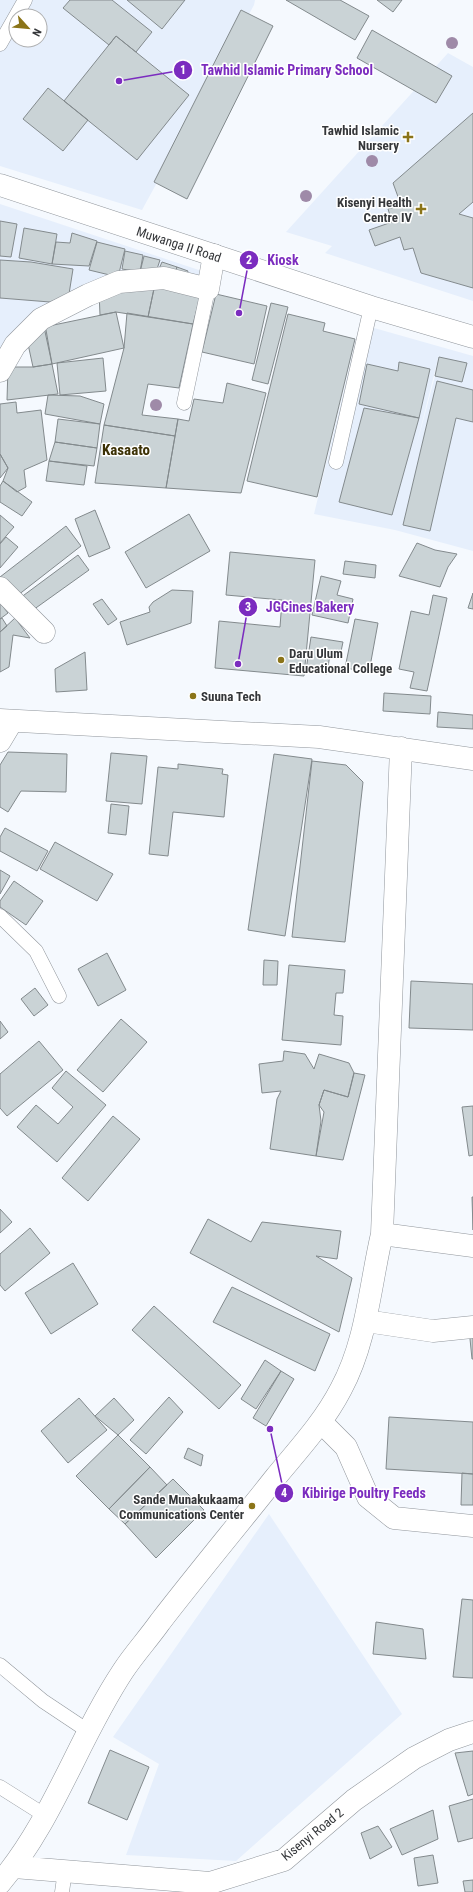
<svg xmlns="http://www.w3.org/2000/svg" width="473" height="1892" font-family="'Roboto Condensed',sans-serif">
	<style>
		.built { fill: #e6effc; fill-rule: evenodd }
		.building { fill: #cad3d6; stroke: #838a8d }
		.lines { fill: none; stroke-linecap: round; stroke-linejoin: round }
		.lane-casing { stroke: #91969c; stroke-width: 15 }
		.street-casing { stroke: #91969c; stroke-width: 23 }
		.secondary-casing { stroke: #91969c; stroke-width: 23 }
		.lane { stroke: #fff; stroke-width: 14 }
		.street { stroke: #fff; stroke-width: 22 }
		.secondary { stroke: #fff; stroke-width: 22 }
		.tree { fill: #9f8aa8 }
		.poi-dot { fill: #8b7418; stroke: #fff; stroke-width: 1.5 }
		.labels { text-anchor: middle; stroke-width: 3; stroke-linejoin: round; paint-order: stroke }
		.poi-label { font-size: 13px; font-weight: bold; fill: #35373a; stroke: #fff; text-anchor: end }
		.street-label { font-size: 13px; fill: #35373a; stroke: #fff }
		.quarter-label { font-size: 15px; font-weight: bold; fill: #3c3105; stroke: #fff }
		.leader { fill: none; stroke: #7b2cbf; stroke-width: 1.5 }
		.callout-dot { fill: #7b2cbf; stroke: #fff; stroke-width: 1.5 }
		.mark-label { font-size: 12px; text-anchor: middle; font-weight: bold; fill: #fff }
		.callout-label { font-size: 14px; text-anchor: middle; font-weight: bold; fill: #7b2cbf; stroke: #fff; stroke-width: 3; stroke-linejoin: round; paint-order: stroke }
	</style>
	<rect width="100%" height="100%" fill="#f5f9fe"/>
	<path class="built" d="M0,0h255l-1,5 -112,205 -142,-44zM16,16h24v24h-24z
		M448,53l25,14v234l-148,-48 7,-7 -46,-14z
		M0,204l211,70 -157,30 -48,34 -6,14z
		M360,324l113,32v195l-78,-21 -81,-16zM439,355l-4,21 -20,75z
		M269,1514l133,200 -166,147 -110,-6 33,-91 -46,-27z"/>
	<path class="building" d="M70,0h42l40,32 -16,20 -20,-16 -7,9 -46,-37z
		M127,0h58l-23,29z
		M286,0h54l29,16 -14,24z
		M377,0h25l-9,12z
		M241,10l32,16 -86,173 -33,-17z
		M372,30l80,46 -16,27 -79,-45z
		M116,36l73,59 -52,65 -73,-59z
		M48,88l40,32 -25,31 -40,-32z
		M473,113v89l-14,12 14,4v70l-52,-15 -8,-25 -9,2 -4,-13 -25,9 -6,-16 23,-8 -4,-13 13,-4 -8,-22z
		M0,221l17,3 -6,33 -11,-1z
		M24,228l33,6 -5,30 -33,-6z
		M72,233l25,8 -8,25 -37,-2 4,-22 14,1z
		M97,242l28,7 -7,28 -29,-7z
		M125,251l18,4 -3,17 -18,-3z
		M144,256l16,4 -4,12h-16z
		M0,260l31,2 42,7 -4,25 -19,8 -50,-4z
		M162,262l15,5 -3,8 -16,-4z
		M177,267l11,4 -2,7 -12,-3z
		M155,284l47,5 -9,35 -45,-7z
		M155,284l-7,33 -32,-5 -16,3 -1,-23z
		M216,294l51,12 -13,58 -52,-12z
		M271,303l17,4 -20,77 -16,-4z
		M116,312l8,36 -72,16 -8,-37z
		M127,313l66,11 -14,64 -31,-4 -6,31 36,4 -3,17 -71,-11 20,-77z
		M288,314l37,9 -2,8 32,8 -38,158 -70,-16z
		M46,330l6,34 -19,3 -7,-32z
		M439,357l28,6 -5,19 -27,-6z
		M103,358l3,33 -46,4 -3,-32z
		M399,362l31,7 -11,49 -60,-14 8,-40 31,7z
		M52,364l6,30 -51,6 1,-33h25z
		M437,381l36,9v32l-17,-4 -26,113 -27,-6z
		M227,383l39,10 -25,100 -75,-5 12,-69 11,2 5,-22 29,4z
		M48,395l32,1 24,8 -4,20 -55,-10z
		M16,402l1,11 24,-3 6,50 -23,10 2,17 -9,5 -14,-11 5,-13 -8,-14v-50z
		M364,408l55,10 -27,97 -53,-13z
		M58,419l42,5 -3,24 -42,-6z
		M104,425l71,11 -9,52 -71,-5z
		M55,442l42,6 -3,18 -45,-5z
		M0,454l8,14 -8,10z
		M49,461l38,5 -3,19 -38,-4z
		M3,481l29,21 -10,14 -22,-14v-16z
		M95,510l15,38 -21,9 -14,-38z
		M189,514l21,37 -64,37 -21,-36z
		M0,515l14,12 -14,16z
		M66,526l15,20 -68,53 -13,-17v-5z
		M6,537l12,10 -18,21v-24z
		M417,543l18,7 22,4 -9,13 -8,20 -41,-11z
		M230,552l85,8 -11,116 -89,-8 4,-47 61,6 2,-27 -56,-5z
		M78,555l11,15 -63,45 -10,-14z
		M345,561l31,4 -1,13 -32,-4z
		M321,576l20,5 -4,14 16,4 -5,24 -36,-8z
		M172,590l21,1 -2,32 -64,22 -7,-23 30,-10 -1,-5 4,-5z
		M473,593v16l-5,-1z
		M433,595l14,3 -20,93 -17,-3 4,-16 -15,-3 12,-58 18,4z
		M102,599l15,20 -9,6 -15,-21z
		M0,603l8,10 -8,6z
		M2,618l5,8 -7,6v-13z
		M15,618l15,20 -17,-3 -4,32 -9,5v-40z
		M355,619l23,4 -9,49 -24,-4z
		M311,637l32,5 -3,14 -10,-2 -3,20 -21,-4z
		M85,652l2,38 -31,2 -1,-23z
		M384,693l47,3 -1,18 -47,-3z
		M438,712l35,3v14l-36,-2z
		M8,752l59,2 -1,38 -45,-1 -13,21 -8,-5v-42z
		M111,753l36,3 -5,48 -36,-3z
		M274,754l38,5 -27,177 -37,-6z
		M312,761l34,4 17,17 -18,160 -53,-5z
		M178,764l45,5 -1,5 6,1 -4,42 -51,-5 -5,44 -19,-2 9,-87 20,2z
		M111,804l18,2 -3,29 -18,-2z
		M5,828l43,23 -11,20 -37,-20v-14z
		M55,842l58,32 -16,27 -57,-32z
		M0,870l10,6 -10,18z
		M14,881l29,20 -17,24 -26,-18v-6z
		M107,953l19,37 -28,16 -20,-37z
		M264,960l14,1 -1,24h-14z
		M289,965l56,5 -2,23h-7l-2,22 9,1 -2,29 -59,-5z
		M411,981l62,3v46l-64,-2z
		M35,988l13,17 -14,11 -13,-17z
		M121,1019l26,23 -44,50 -26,-22z
		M0,1021l8,11 -8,7z
		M39,1041l24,29 -56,46 -7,-8v-34z
		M284,1051l21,3 9,15 5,-15 30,9 5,10 -6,24 -24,-7 -5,15 2,16 -5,35 -46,-7 7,-50 4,-8 -19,2 -3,-29 24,-3z
		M66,1071l40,34 -49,57 -40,-35 19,-22 22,19 15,-17 -21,-19z
		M354,1073l11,2 -22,85 -27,-4 8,-44 -5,-7 5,-15 24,7z
		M473,1106v49l-4,1 -7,-49z
		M113,1116l27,23 -52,62 -26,-23z
		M472,1197h1v33z
		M0,1209l12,13 -12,11z
		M208,1219l43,23 11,-20 79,9 -4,28 -21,-3 36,22 -13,54 -149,-79z
		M30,1228l20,25 -45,38 -5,-6v-31z
		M73,1263l25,41 -47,30 -26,-41z
		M232,1287l98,47 -15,37 -102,-49z
		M154,1306l87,79 -22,24 -87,-79z
		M469,1329h4v30h-1z
		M265,1360l16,11 -25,38 -15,-10z
		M281,1371l13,8 -28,47 -13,-8z
		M169,1397l14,15 -37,42 -16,-14z
		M79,1398l28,32 -39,33 -27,-32z
		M114,1398l20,22 -16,15 -23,-19z
		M389,1417l84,5v52l-87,-5z
		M118,1435l32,32 -41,42 -33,-33z
		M188,1448l15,7 -2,11 -17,-8z
		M150,1467l17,18 -42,39 -16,-15z
		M462,1473l11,1v31h-12z
		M173,1479l31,31 -48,48 -31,-34z
		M462,1599l11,1v78l-20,-1z
		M376,1622l47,7 3,30 -53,-5z
		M110,1750l39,17 -22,53 -39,-17z
		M473,1751v43l-5,2 -13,-43z
		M473,1799v39l-15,4 -9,-36z
		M433,1810l5,29 -36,16 -12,-26z
		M378,1826l14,21 -22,12 -9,-26z
		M433,1855l5,28 -20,3 -4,-28z
		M473,1880v12h-8l-2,-11z"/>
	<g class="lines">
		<defs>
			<path id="lane" d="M0,44l25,-44
				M184,403l24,-114
				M336,462l35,-155
				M0,916l36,35 23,45
				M0,1665l43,36 45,30
				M0,1787l46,29
				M62,1892l3,-21"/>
			<path id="street" d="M0,371l15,-26 26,-26 47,-24 31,-13 45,-4 44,11 6,-34
				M0,588l44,44
				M0,720l319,17 154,22
				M0,741l12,-20
				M382,1234l91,12
				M366,1321l67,10 40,-4
				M321,1422l25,25 22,50 26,21 79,8
				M14,1867l196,16 74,-23 70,-60 60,-42 35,-18 24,-8
				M0,1883c53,-62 78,-144 123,-212 11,-17 25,-32 37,-49 37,-48 77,-96 115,-144 23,-28 49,-56 66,-89 26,-48 29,-104 41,-155l19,-486"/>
			<path id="secondary" d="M0,185l371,122 102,30"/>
		</defs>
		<use href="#lane" class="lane-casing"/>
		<use href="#street" class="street-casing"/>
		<use href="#secondary" class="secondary-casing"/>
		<use href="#lane" class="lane"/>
		<use href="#street" class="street"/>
		<use href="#secondary" class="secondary"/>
	</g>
	<g class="tree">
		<circle cx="452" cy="43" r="6"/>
		<circle cx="372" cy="161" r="6"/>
		<circle cx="306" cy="196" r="6"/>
		<circle cx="156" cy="405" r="6"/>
	</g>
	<g class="poi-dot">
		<path d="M406 131h4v4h4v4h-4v4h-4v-4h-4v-4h4z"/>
		<path d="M419 203h4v4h4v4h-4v4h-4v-4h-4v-4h4z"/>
		<circle cx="281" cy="660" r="4"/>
		<circle cx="193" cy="696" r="4"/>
		<circle cx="252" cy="1506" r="4"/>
	</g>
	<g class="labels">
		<g class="poi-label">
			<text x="399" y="135">Tawhid Islamic<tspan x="399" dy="15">Nursery</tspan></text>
			<text x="412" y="207">Kisenyi Health<tspan x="412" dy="15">Centre IV</tspan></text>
			<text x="289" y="658" text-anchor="start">Daru Ulum<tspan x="289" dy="15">Educational College</tspan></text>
			<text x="201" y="701" text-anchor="start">Suuna Tech</text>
			<text x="244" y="1504">Sande Munakukaama<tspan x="244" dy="15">Communications Center</tspan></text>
		</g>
		<g class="street-label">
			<text transform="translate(179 244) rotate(18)" y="5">Muwanga II Road</text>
			<text transform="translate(312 1834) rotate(-39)" y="5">Kisenyi Road 2</text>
		</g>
		<g class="quarter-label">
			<text x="126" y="455">Kasaato</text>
		</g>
	</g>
	<path class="leader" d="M119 81L183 70M239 313L249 260M238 664L248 607M270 1429L284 1493"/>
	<g class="callout-dot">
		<circle cx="119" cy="81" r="4"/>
		<circle cx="239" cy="313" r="4"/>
		<circle cx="238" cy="664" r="4"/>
		<circle cx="270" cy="1429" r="4"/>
		<circle cx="183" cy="70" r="10"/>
		<circle cx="249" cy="260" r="10"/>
		<circle cx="248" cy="607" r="10"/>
		<circle cx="284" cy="1493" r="10"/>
	</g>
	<g class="mark-label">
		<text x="183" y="74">1</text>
		<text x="249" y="264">2</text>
		<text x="248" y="611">3</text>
		<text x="284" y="1497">4</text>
	</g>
	<g class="callout-label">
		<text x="287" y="75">Tawhid Islamic Primary School</text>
		<text x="283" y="265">Kiosk</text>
		<text x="310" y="612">JGCines Bakery</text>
		<text x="364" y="1498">Kibirige Poultry Feeds</text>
	</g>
	<g transform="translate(28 28) rotate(117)"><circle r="19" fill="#ffffff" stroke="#aeafb0"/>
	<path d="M0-3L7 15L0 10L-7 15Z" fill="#8b7418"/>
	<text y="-6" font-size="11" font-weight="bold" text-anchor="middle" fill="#35373a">N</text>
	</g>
</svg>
